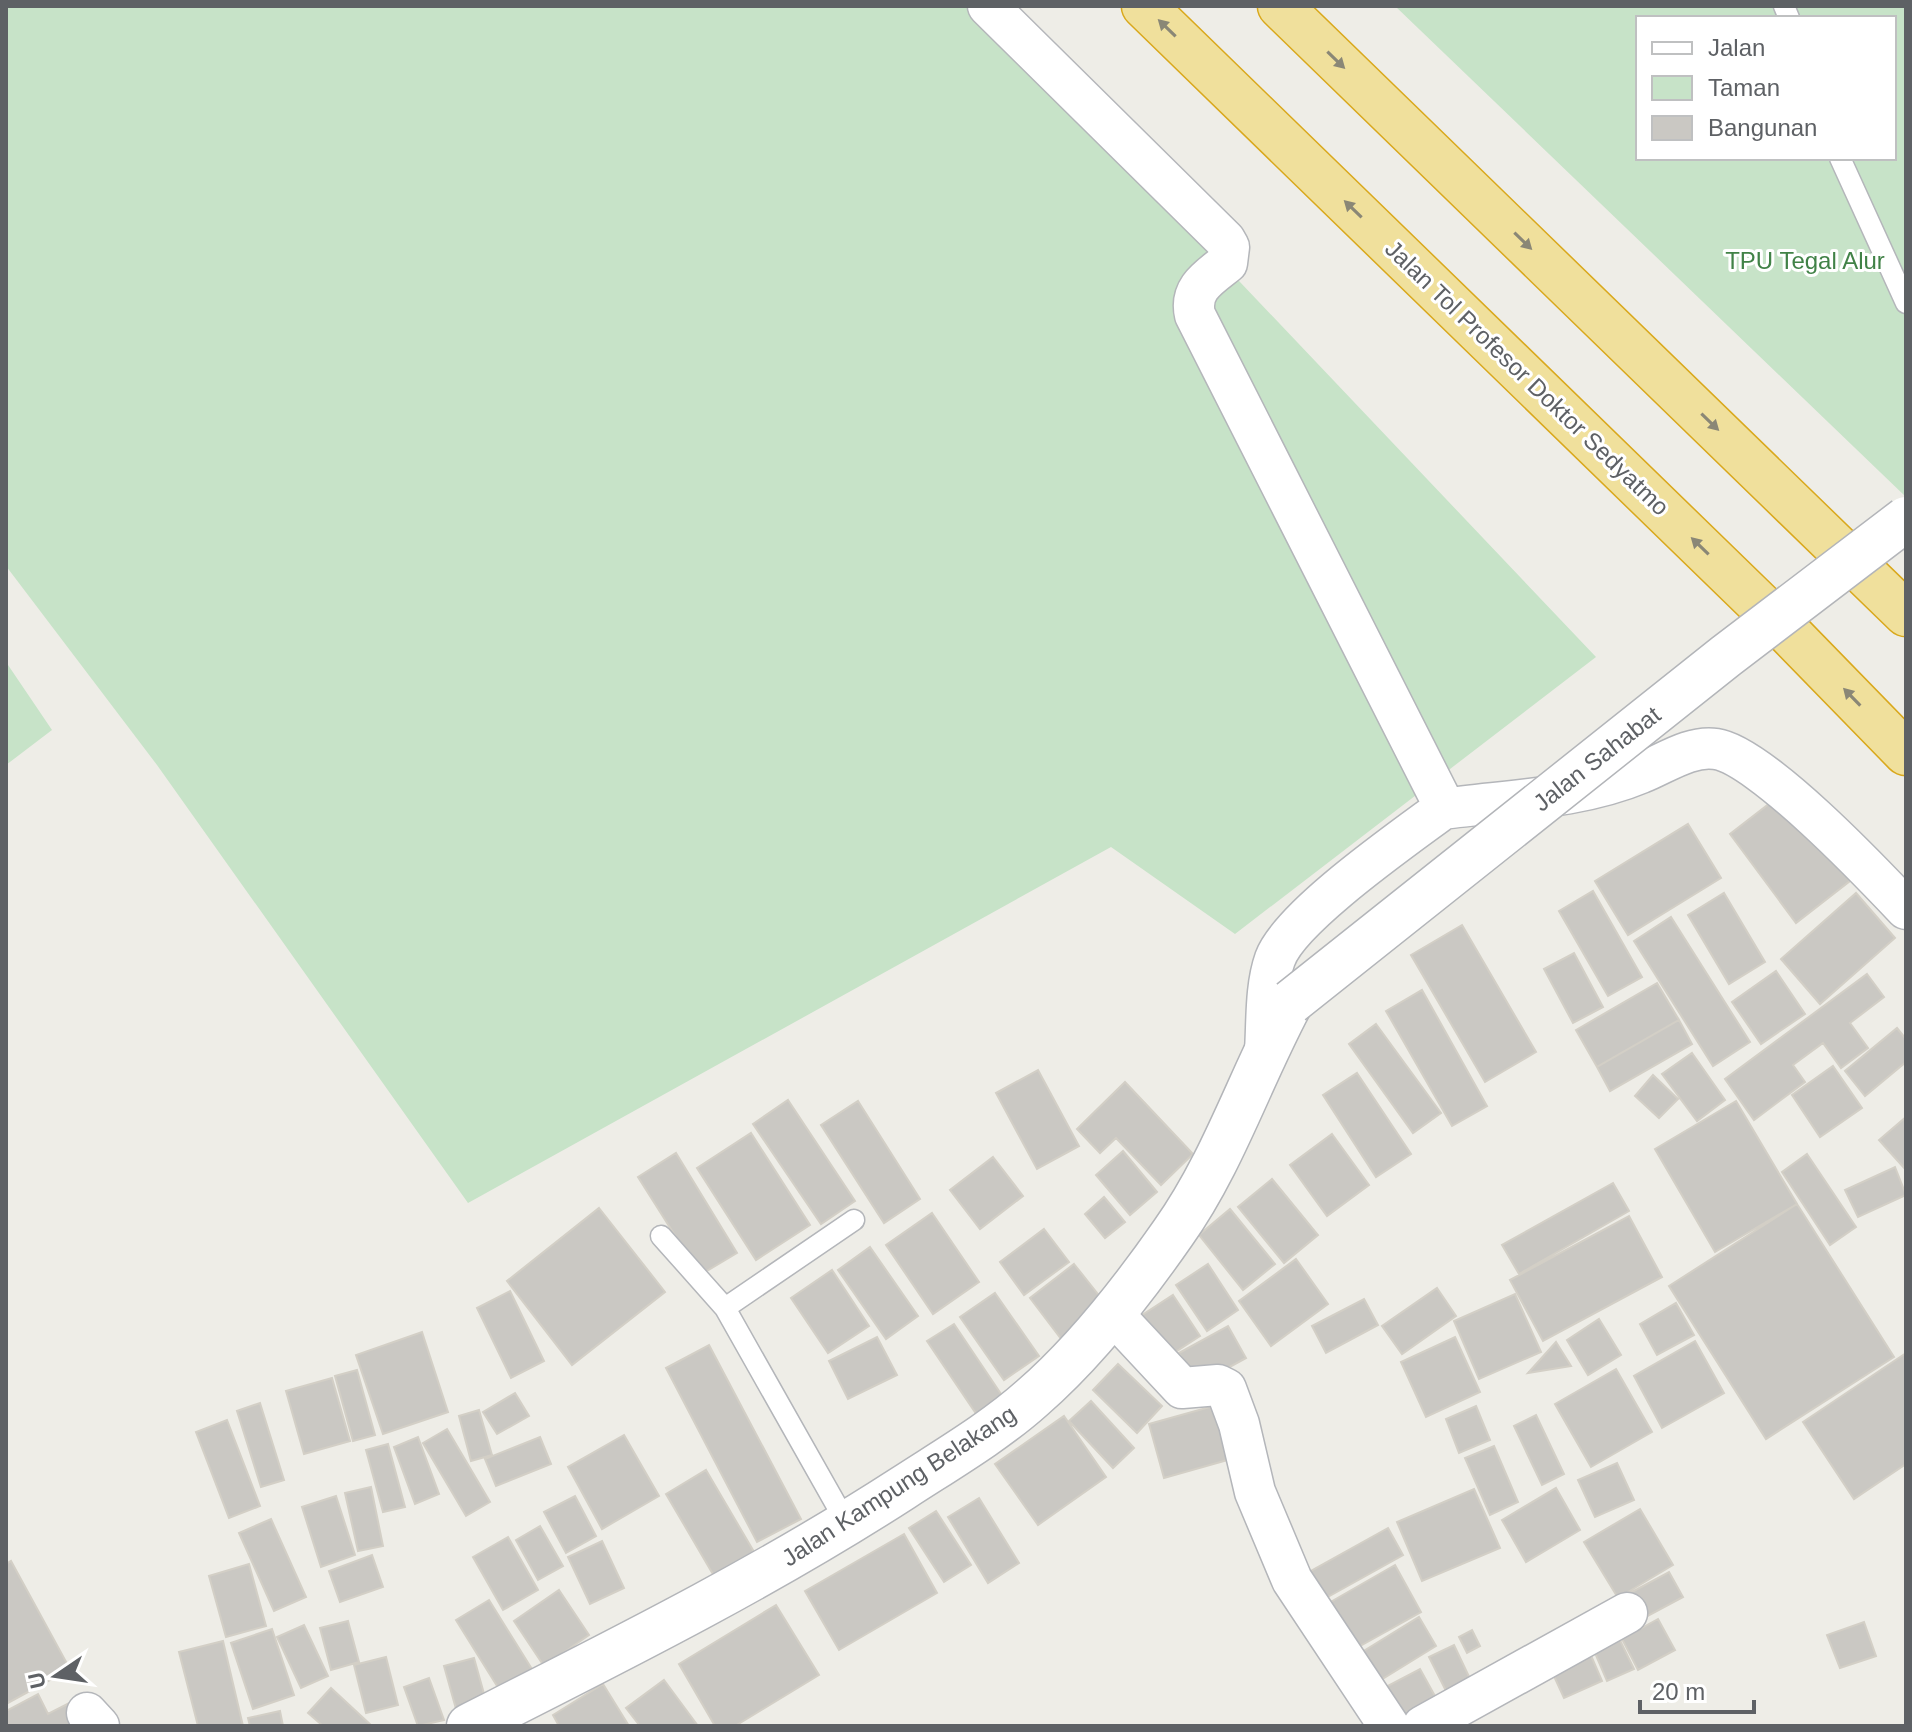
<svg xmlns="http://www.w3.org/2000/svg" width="1912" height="1732" font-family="Arial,sans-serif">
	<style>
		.green { fill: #c7e3c8; fill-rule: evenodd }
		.building { fill: #cac8c3; stroke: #d3cfc6; stroke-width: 2 }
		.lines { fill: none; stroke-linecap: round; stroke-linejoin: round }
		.lane-casing { stroke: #b4b6ba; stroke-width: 23 }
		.street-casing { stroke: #b4b6ba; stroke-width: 43 }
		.secondary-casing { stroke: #b3b5b9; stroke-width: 47 }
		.highway-casing { stroke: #d9a81c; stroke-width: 47 }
		.lane { stroke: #fff; stroke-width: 20 }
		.street { stroke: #fff; stroke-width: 40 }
		.secondary { stroke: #fff; stroke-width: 44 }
		.highway { stroke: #f0e09c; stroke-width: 44 }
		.secondary-bridge-casing { stroke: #b3b5b9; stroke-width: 47; stroke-linecap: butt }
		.secondary-bridge { stroke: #fff; stroke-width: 44 }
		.oneway { fill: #8a8776 }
		.labels { text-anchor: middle; stroke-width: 6; stroke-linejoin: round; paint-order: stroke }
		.park-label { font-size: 24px; fill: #418247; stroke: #fff }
		.street-label { font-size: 24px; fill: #5e6165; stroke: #fff }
	</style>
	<rect width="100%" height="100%" fill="#eeede7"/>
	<path class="green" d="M6,6h972l618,651 -361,277 -124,-87 -643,356 -311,-438 -151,-199z
		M1395,6h511v491zM1638,18h256v140h-256z
		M6,662l46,68 -46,35z"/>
	<path class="building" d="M1783,793l67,88 -54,42 -66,-89z
		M1688,824l33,54 -93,57 -33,-54z
		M1593,891l49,86 -34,19 -49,-85z
		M1724,893l41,69 -36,22 -41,-69z
		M1856,893l39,45 -75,66 -39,-45z
		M1671,917l79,125 -37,24 -79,-125z
		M1462,925l74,127 -51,30 -74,-127z
		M1574,953l29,54 -30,16 -29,-54z
		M1776,971l29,43 -44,30 -29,-42z
		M1867,974l17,23 -34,26 18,25 -27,20 -18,-25 -30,22 12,17 -51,38 -29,-41z
		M1657,983l22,37 -82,47 -21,-37z
		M1422,990l65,116 -35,20 -66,-115z
		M1679,1020l13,24 -82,47 -13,-24z
		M1376,1024l65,89 -28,20 -64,-89z
		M1897,1028l9,11v23l-41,34 -20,-25z
		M1692,1053l33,47 -28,21 -35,-47z
		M1833,1066l29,42 -42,29 -28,-42z
		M1038,1070l41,76 -42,23 -41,-76z
		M1357,1073l54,81 -35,23 -53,-82z
		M1653,1075l25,24 -19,19 -24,-22z
		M1125,1082l68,72 -32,31 -45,-47 -16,15 -23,-24z
		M788,1100l67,101 -34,23 -68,-100z
		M858,1101l62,98 -36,24 -63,-98z
		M1736,1101l61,103 -82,48 -60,-103z
		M1906,1117v50l-1,2 -26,-29z
		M751,1133l59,92 -54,35 -59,-92z
		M1332,1134l37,51 -42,31 -37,-51z
		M1123,1151l34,41 -27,23 -34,-40z
		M676,1153l61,100 -37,22 -62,-98z
		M1807,1154l49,73 -26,18 -48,-73z
		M993,1157l30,39 -43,33 -30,-39z
		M1895,1167l11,28 -48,22 -13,-27z
		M1272,1179l46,56 -34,28 -46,-56z
		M1613,1183l16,28 -110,63 -17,-29z
		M1104,1197l21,25 -20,16 -20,-24z
		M1797,1204l97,153 -128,82 -97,-153z
		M599,1208l66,84 -93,73 -65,-84z
		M1230,1209l45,55 -32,26 -44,-55z
		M932,1213l47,69 -46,32 -47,-69z
		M1629,1216l33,61 -119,64 -33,-61z
		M1044,1229l25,33 -45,33 -24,-33z
		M870,1247l48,69 -32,23 -48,-69z
		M1296,1259l32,45 -57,42 -32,-45z
		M1074,1264l35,44 -44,36 -35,-46z
		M1208,1264l30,46 -31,21 -31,-46z
		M832,1270l37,56 -41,27 -37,-55z
		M1437,1288l19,28 -54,38 -20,-28z
		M510,1291l34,70 -33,17 -34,-70z
		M995,1293l44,63 -35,24 -44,-63z
		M1515,1294l26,58 -62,27 -25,-58z
		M1173,1295l27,41 -37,24 -27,-41z
		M1364,1299l14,26 -52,28 -14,-27z
		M1676,1303l18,32 -37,20 -17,-31z
		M1599,1319l22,36 -33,20 -21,-35z
		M954,1324l49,73 -26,18 -50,-74z
		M1228,1326l18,32 -49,27 -18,-32z
		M422,1332l26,80 -65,22 -27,-79z
		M877,1337l20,38 -49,24 -19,-38z
		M1455,1337l25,55 -54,25 -25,-55z
		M1695,1341l29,52 -62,35 -28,-52z
		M1556,1342l15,24 -43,7z
		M709,1345l92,174 -44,23 -91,-174z
		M1906,1353v111l-52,35 -51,-77z
		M1118,1364l44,42 -25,27 -44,-43z
		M1616,1369l36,63 -61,35 -36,-63z
		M357,1370l18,65 -22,6 -18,-65z
		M332,1378l18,63 -46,13 -18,-63z
		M515,1393l14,23 -32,18 -14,-22z
		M1091,1401l43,47 -21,20 -44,-47z
		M260,1403l24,77 -23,7 -24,-76z
		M1217,1405l14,54 -67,19 -15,-54z
		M1476,1406l14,34 -31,13 -13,-34z
		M479,1410l13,45 -21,6 -12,-45z
		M1536,1415l28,59 -22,11 -28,-59z
		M1064,1416l42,61 -68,48 -43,-61z
		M227,1420l33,86 -31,12 -33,-86z
		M447,1429l43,73 -24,14 -43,-73z
		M624,1435l35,61 -57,33 -34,-62z
		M418,1437l21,57 -24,10 -21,-57z
		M540,1437l11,27 -55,22 -11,-27z
		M388,1444l17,63 -22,5 -17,-62z
		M1494,1446l24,56 -28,13 -25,-57z
		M1617,1463l17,37 -39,17 -17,-37z
		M706,1470l51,87 -40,24 -51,-87z
		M371,1487l12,59 -25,5 -13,-58z
		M1556,1488l24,42 -54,32 -24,-42z
		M1474,1489l26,59 -78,33 -25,-59z
		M336,1496l19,59 -34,12 -19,-60z
		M575,1496l21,40 -30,17 -22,-41z
		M979,1498l40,65 -31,20 -40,-66z
		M1640,1509l33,56 -55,33 -34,-56z
		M936,1511l35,54 -27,17 -35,-54z
		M271,1519l35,78 -32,14 -35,-78z
		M540,1526l23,40 -25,14 -22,-40z
		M1388,1528l15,27 -77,43 -15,-27z
		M904,1534l33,59 -98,57 -34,-59z
		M508,1537l30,53 -35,20 -30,-53z
		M602,1541l22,47 -34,16 -22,-47z
		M372,1555l11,32 -43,15 -11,-31z
		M11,1561l59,108 -64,35v-140z
		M249,1564l17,62 -40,11 -17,-61z
		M1395,1565l26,47 -68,38 -26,-46z
		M1669,1572l14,25 -39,21 -14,-25z
		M559,1590l30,45 -45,31 -30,-45z
		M489,1600l46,74 -33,20 -46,-74z
		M776,1605l43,70 -84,51h-20l-36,-62z
		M1419,1617l17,29 -70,43 -17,-29z
		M1658,1619l17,31 -37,20 -16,-31z
		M348,1621l11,41 -28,8 -11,-42z
		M1864,1622l12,34 -36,12 -13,-33z
		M304,1625l24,51 -27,12 -24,-51z
		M1614,1628l20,41 -27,12 -18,-42z
		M272,1629l22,66 -41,14 -22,-66z
		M1472,1630l8,16 -13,7 -8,-16z
		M223,1641l20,85h-45l-19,-74z
		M1586,1644l16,37 -38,17 -17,-37z
		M1454,1645l19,40 -24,12 -20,-40z
		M386,1657l12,48 -32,8 -12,-48z
		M474,1658l14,50 -30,8 -14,-50z
		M1420,1669l20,36 -41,21 -23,-34z
		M429,1678l15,42 -26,6 -14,-39z
		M664,1680l34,46h-58l-14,-18z
		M603,1684l26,42h-70l-6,-11z
		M331,1688l41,38h-49l-15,-13z
		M38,1694l10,20 25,-13 13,25h-80v-15z
		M280,1711l3,15h-33l-2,-8z"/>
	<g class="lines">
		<defs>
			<path id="lane" d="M1784,6l5,12
				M1840,158l66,145
				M661,1236l64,72 122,216
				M725,1308l129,-88"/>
			<path id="street" d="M988,6l237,234 4,7 -2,16c-19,15 -38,26 -32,52l245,483 3,11c-39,29 -153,108 -168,150 -10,28 -8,63 -10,92
				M1443,809c65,-9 136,-10 198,-36 23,-9 49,-28 75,-24 44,6 156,124 190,160
				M1112,1313l70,75 36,-3 8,4 13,35 16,68 37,88 97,146
				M87,1713l12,13
				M1423,1726l204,-113"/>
			<path id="secondary" d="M469,1726c148,-75 295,-148 434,-238 43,-28 91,-56 129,-90 52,-45 102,-109 141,-165 50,-70 77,-155 118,-231"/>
			<path id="highway" d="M1144,6l644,626 118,121
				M1280,6l626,608"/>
		</defs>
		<use href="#lane" class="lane-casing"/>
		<use href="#street" class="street-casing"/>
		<use href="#secondary" class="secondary-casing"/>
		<use href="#highway" class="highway-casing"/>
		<use href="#lane" class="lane"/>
		<use href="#street" class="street"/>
		<use href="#secondary" class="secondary"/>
		<use href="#highway" class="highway"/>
		<defs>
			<path id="secondary-bridge" d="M1291,1002l435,-346 180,-137"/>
		</defs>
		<use href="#secondary-bridge" class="secondary-bridge-casing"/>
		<use href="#secondary-bridge" class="secondary-bridge"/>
	</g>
	<defs><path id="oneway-solid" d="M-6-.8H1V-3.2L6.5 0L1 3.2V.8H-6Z" transform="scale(2)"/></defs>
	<g class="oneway">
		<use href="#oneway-solid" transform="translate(1167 28) rotate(-136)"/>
		<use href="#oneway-solid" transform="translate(1336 60) rotate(44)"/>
		<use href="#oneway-solid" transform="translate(1353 209) rotate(-136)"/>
		<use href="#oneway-solid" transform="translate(1523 241) rotate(44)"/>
		<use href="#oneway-solid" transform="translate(1710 422) rotate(44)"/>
		<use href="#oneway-solid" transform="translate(1700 546) rotate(-136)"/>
		<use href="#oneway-solid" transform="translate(1852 697) rotate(-134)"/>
	</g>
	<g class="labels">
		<g class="park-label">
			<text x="1805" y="269">TPU Tegal Alur</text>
		</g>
		<g class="street-label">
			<text transform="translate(1527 378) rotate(44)" y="8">Jalan Tol Profesor Doktor Sedyatmo</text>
			<text transform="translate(1597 759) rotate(-38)" y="8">Jalan Sahabat</text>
			<text transform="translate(899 1486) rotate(-33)" y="8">Jalan Kampung Belakang</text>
		</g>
	</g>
	<rect width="1912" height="1732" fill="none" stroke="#5e6165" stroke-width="16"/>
	<rect x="1636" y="16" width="260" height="144" fill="#ffffff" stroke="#bfc0c1" stroke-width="2"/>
	<rect x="1652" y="42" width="40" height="12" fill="#ffffff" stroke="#bfc0c1" stroke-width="2"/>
	<text x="1708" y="56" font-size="24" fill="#5e6165">Jalan</text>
	<rect x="1652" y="76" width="40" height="24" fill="#c7e3c8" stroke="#bfc0c1" stroke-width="2"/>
	<text x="1708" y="96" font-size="24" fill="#5e6165">Taman</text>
	<rect x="1652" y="116" width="40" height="24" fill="#cac8c3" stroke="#bfc0c1" stroke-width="2"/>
	<text x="1708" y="136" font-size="24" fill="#5e6165">Bangunan</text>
	<g transform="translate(56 1676) rotate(257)" stroke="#ffffff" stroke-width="6" paint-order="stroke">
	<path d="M0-6L14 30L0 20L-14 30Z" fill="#5e6165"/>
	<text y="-12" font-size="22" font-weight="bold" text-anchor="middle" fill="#5e6165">U</text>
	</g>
	<path d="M1640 1700v12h114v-12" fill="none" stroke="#5e6165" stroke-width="4"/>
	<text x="1652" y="1700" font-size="24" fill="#5e6165" stroke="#ffffff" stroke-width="6" paint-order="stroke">20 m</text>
</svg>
